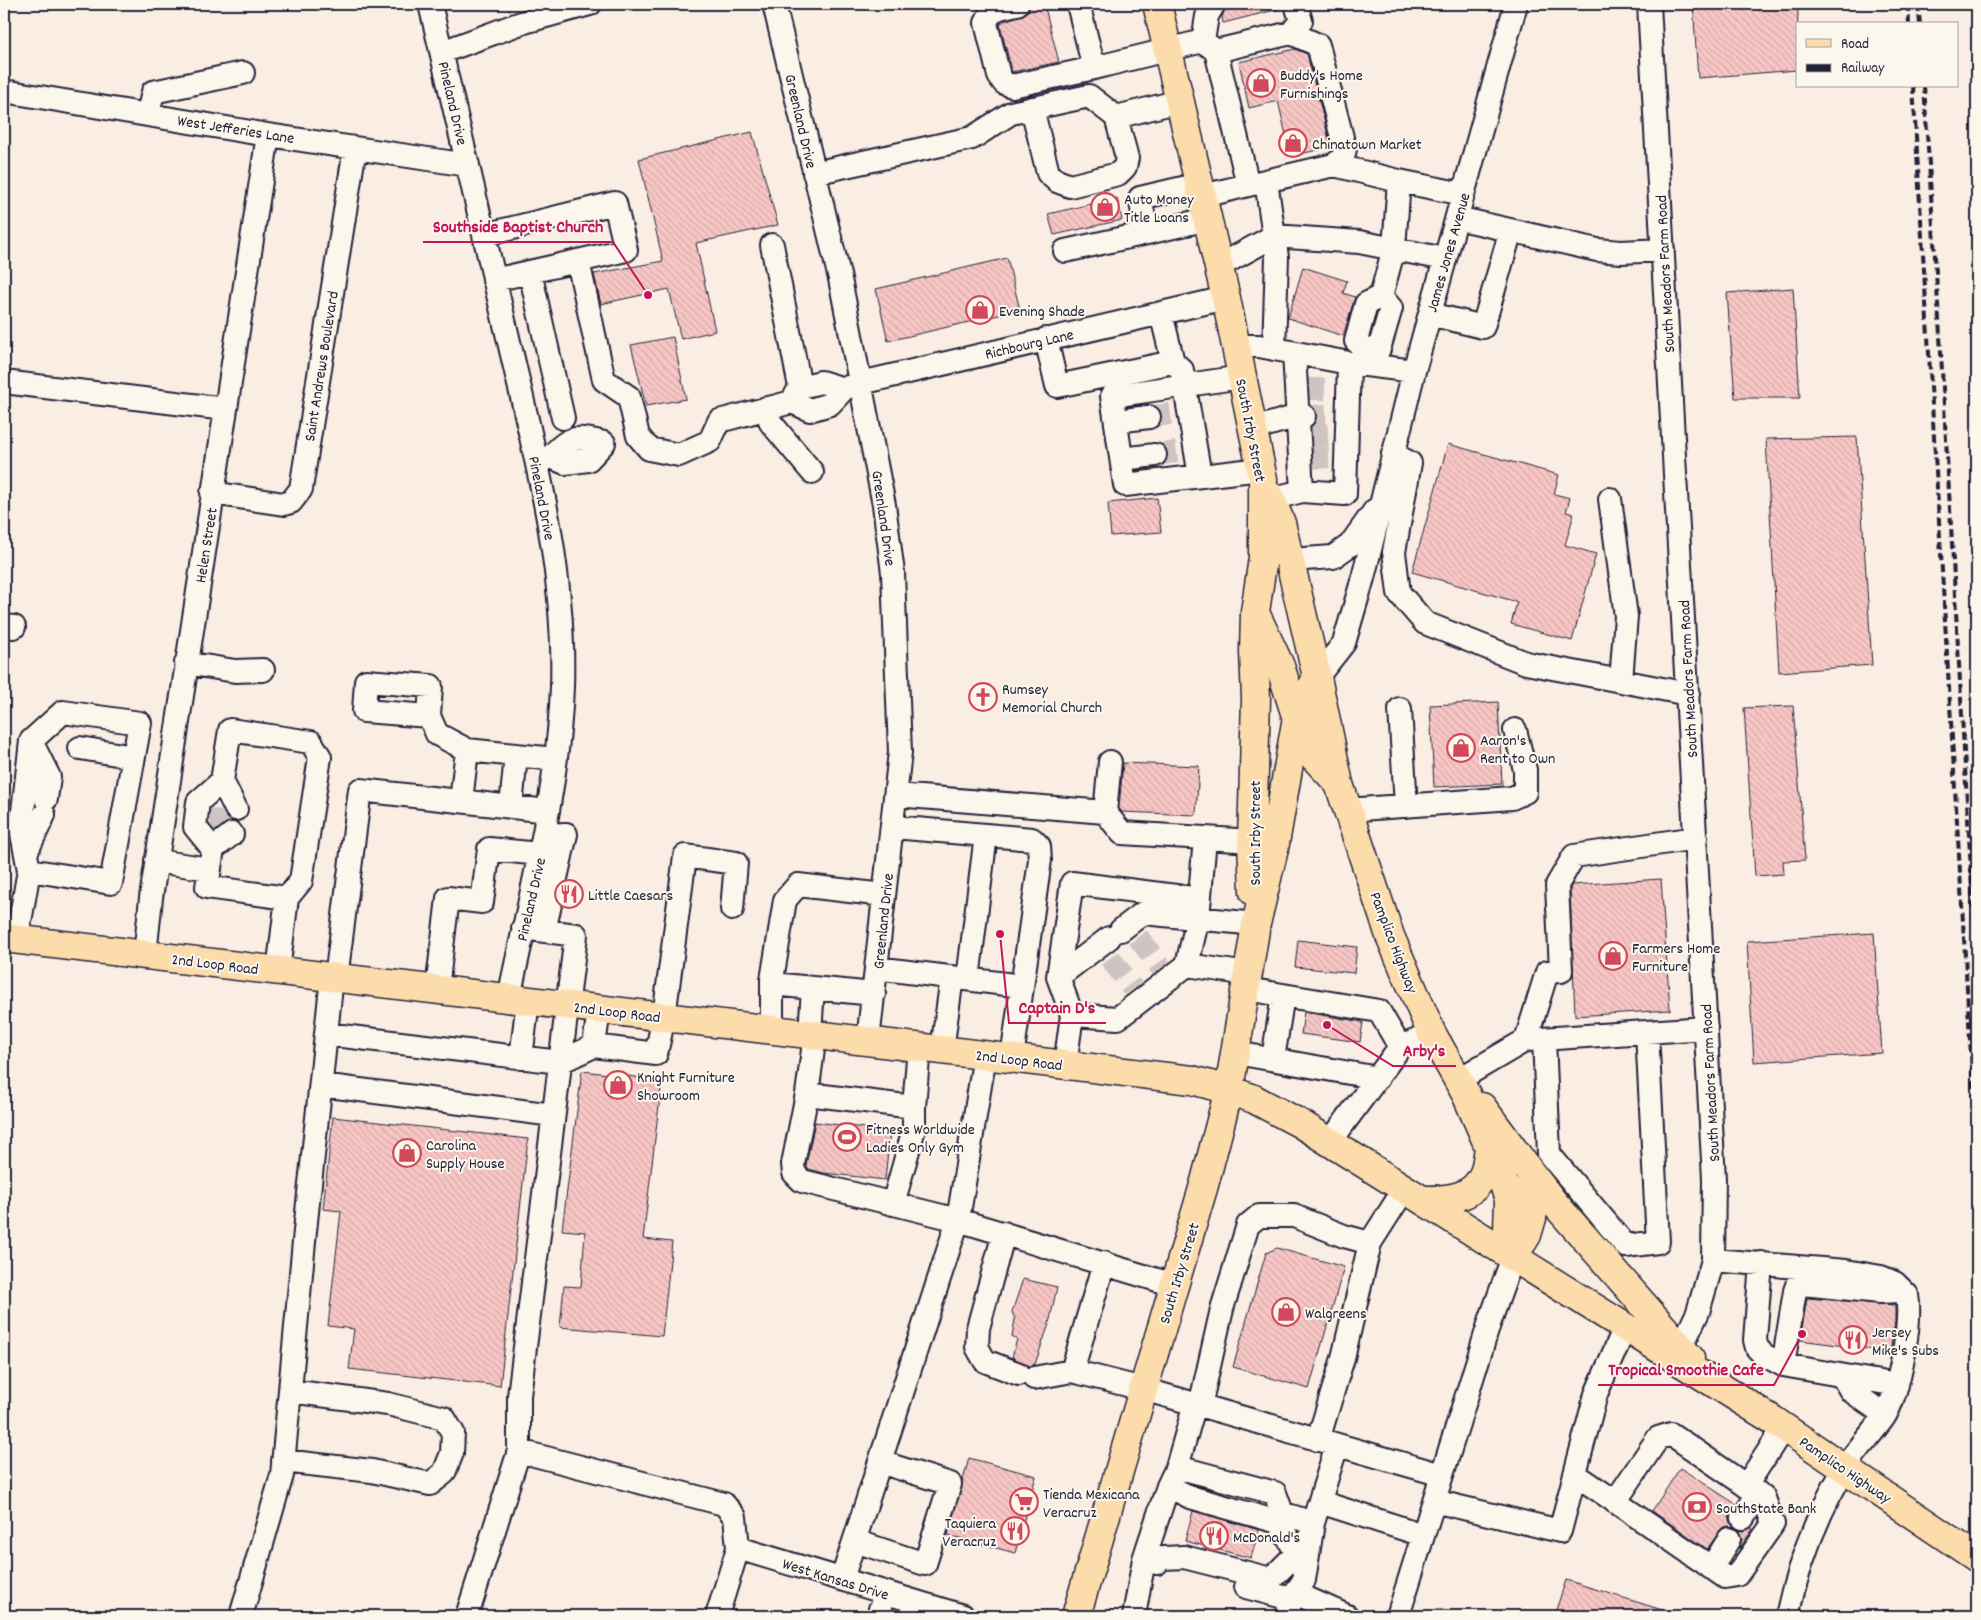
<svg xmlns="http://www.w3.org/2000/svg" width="1981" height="1620" font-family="Dekko,sans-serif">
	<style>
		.building { fill: url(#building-back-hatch); stroke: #22223b }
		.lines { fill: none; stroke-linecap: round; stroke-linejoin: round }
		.minor-tunnel { stroke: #cfc4c2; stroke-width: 22; stroke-dasharray: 22 11; stroke-linecap: butt }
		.minor-casing { stroke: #22223b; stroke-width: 26 }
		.major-casing { stroke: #22223b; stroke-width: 31 }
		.minor { stroke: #fbf7ec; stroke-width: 22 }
		.major { stroke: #fddcac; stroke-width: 28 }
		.rail { stroke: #22223b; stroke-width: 4; stroke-dasharray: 8 4; stroke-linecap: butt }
		.labels { text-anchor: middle; stroke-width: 4; stroke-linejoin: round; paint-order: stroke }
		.poi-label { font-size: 16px; fill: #22223b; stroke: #fbf7ec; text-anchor: start }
		.street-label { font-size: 16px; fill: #22223b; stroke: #fbf7ec }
		.leader { fill: none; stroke: #c2185b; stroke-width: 2 }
		.callout-dot { fill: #c2185b; stroke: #fbf7ec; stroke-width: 2 }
		.callout-label { font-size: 18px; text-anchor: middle; font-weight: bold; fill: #c2185b; stroke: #fbf7ec; stroke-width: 4; stroke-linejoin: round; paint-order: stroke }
	</style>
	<defs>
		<pattern id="building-back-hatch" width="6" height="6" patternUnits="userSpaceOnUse" patternTransform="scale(1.25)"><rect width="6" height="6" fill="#f8c7c5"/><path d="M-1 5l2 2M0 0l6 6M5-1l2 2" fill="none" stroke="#d4abaa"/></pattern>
	</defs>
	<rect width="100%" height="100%" fill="#faede4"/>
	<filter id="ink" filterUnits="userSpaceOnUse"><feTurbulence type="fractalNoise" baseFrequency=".02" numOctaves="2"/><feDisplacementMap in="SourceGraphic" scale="10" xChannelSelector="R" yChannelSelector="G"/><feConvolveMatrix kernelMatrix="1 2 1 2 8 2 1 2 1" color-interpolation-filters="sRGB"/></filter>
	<g filter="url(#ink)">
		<path class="building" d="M1044,4l15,58 -47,10 -12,-48 4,-3 21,-7 5,-7z
			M1227,4h51l1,5 -56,14 -1,-6z
			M1693,4h105l-1,66 -99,8z
			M1295,49l12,5 24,93 -40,9 -13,-55 -29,7 -10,-46z
			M752,132l26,93 -82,18 19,88 -34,8 -12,-50 -68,15 -7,-30 69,-13 -24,-102z
			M1117,198l5,22 -68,15 -6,-21z
			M1007,258l13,52 -132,31 -12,-52z
			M1303,267l44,14 -4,12 12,4 -12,39 -55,-18z
			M1793,288l7,110h-65l-8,-105z
			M673,337l13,62 -40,7 -15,-61z
			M1857,437l15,228 -93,7 -13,-233z
			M1448,444l111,31 -5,19 16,4 -4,14 8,2 -9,31 31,9 -24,87 -61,-17 6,-22 -105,-30z
			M1157,498l4,34 -50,4 -3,-33z
			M1498,702l4,82 -68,3 -4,-82z
			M1793,706l12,154 -22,1 1,13 -29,2 -11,-168z
			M1123,763l76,3 -3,49 -74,-3 -3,-4z
			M1661,879l9,131 -95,6 -5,-128 2,-3z
			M1874,933l8,120 -128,9 -7,-121z
			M1298,940l59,7 -3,26 -59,-6z
			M1304,1012l59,10 -3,20 -59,-8z
			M582,1071l80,9 -19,159 29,3 -10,94 -102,-9 4,-41 17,1 4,-55 -23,-2z
			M333,1117l195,22 -28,247 -151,-17 5,-40 -26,-3 13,-115 -18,-2z
			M815,1122l75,9 -5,49 -61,-7 -15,-4 -3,-4z
			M1277,1248l67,19 -35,122 -76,-22 33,-114z
			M1023,1279l34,8 -8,37 -14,40 -6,2 -17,-9 5,-18 -5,-3 3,-17 -3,-7z
			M1807,1298l88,7v17l-5,30 -90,-12z
			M969,1458l67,18 -21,77 -67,-18z
			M1680,1468l56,36 -7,10 2,10 3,3 -5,-1 -7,2 -15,21 -55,-38z
			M1193,1511l66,19 -8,28 -66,-17z
			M1751,1528l2,1 -14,20 3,-10 -4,-9 5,1z
			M1566,1580l106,33v3h-118z"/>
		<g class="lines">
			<path class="minor-tunnel" d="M1303,389h26
				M1304,416l27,-1
				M1149,417l28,-4
				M1306,436l25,-1
				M1155,455l28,-4
				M1307,458l25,-1
				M206,830l4,-25
				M224,833l5,-25
				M1138,937l23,31
				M1110,958l23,31"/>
			<defs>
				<path id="minor" d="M430,4c27,114 53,228 80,342 26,112 56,225 52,341 -4,106 -32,208 -53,311
					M774,4l66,275 44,226 9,68 7,179 -32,289
					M1017,4c-14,3 -26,3 -31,19l13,53 5,7 8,3 82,-18 -16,-64
					M1649,4l65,1175 -1,81 -15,52 -17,36
					M1203,41l4,-25 7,-12
					M442,52l79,-29 69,-19
					M1094,68l109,-27 13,10 75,-18 10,-12 -5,-17
					M4,91l264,44 200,30
					M1032,108l16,65 9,8 13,5 48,-12 7,-7 2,-9 -11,-41
					M148,114l5,-22 90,-19
					M1334,165l65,16
					M814,173l158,-35 39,-25 78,-17 27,21 64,-16
					M1266,181l11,76 -3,92
					M1200,184l-60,14 7,35 61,-14
					M1248,185l86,-20 9,-7 2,-9 -27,-104 -27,-12
					M1203,196l45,-11 -32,-134
					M1457,218l140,32 24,2 42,-2
					M484,235l131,-32 11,47 -132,30
					M772,245l28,142
					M1065,251l82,-18
					M578,261l26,119 25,17 9,39 11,13 30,6 31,-14 9,-20 73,-19 18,8 20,-6 14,-15 -23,-7 -21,5 -8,15
					M1219,266l55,-30 85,6 86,17
					M530,272l33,146
					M1161,313l12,49 9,8 18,106
					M1430,314l53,13 28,-97
					M1046,339l11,47 116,-24
					M1236,346h23l90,17 -4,131 -43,-3 -31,8
					M1368,352l-12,-11 10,-37 15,-8 13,-48 5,-67 64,13
					M1294,353l8,138
					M1350,363l64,8
					M1365,364l3,-12 11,-3 12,-41 -10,-12
					M1242,377l-130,19 13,89 136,-16
					M4,382l221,27
					M848,387l13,-4 365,-85
					M766,408l5,15 41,49
					M1116,421l33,-4
					M1253,429l45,-13h6
					M1393,454l17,9 -16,89 5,41 26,30 101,40 95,18 5,-65 -16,-117
					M1122,459l33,-4
					M536,460l15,-3 14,6 23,-3 16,-17c-24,-7 -36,-8 -53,14
					M212,493l72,11 7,-2 10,-13 54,-341
					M1290,560l43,-3 17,-12 25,-35
					M4,626l10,1
					M186,663l49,8 28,-1
					M1317,677l27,-34 19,-65 51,-207 102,-367
					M1621,681l67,13
					M1400,709l6,97
					M429,716l-65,-5 2,-30 65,5 -2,30 8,18 30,16
					M31,741l18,36 -3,22
					M80,748l54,9
					M896,795l209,17 5,-50
					M461,801l6,-51 88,9
					M511,807l5,-52
					M236,809l-14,-28 8,-51 81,12 9,15 -19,124 -14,17 -9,73
					M1347,810l165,-12 13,-6v-22l-10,-40
					M1105,812l17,21 83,5
					M893,827l139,12 7,7 1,14 -28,198
					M232,834l-19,15 -6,38 80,11
					M213,849l-18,-22 3,-25 24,-21
					M26,853l18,-38
					M156,861l54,8
					M1121,930l22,-17 113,11
					M544,931l22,-97 -22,1
					M17,939l12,-69 82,13 29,-160 -77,-11 -32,29 -10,88 8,41
					M145,955l6,-57 117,-763
					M1187,965l61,9
					M876,968l146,18
					M1058,977l14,-94 128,16
					M336,978l24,-188 188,21
					M968,979l18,-144
					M772,984l102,10
					M437,989l11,-91 34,4 7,-53 51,5
					M1246,989l133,22 21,36
					M1072,1015l46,3 69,-53 11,-47 7,-80 47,3
					M772,1029v-49l13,-80 13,-15 86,10
					M326,1034l234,28 34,-16 62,8 8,-37 21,-161 51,7 -4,46
					M810,1034l3,-46
					M815,1035l-8,59 107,13 5,-60
					M1544,1039l5,115 77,92 32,-4 -11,-210
					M1526,1040l21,-68 14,-1 -4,-86 17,-29 122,-18
					M594,1046l5,-37
					M942,1050l10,-73
					M1236,1053l142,25
					M521,1058l7,-58
					M1273,1059l10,-64
					M1065,1065l7,-50 -14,-38 51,-39
					M1458,1080l68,-40 180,-12
					M321,1085l232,30
					M807,1094l-14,70 1,9 8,8 156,39 216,65
					M1330,1142l70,-95 32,-13
					M893,1204l21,-75v-22
					M1004,1233l-26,95 -1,19 8,14 34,13
					M1713,1260l133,11 35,6 14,6 12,12c5,28 -8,98 -23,122 -12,17 -28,33 -39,51 -28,46 -47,97 -58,148
					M1761,1263l-6,77 2,8 7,7 19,10 114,20
					M1783,1365l12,-74 2,-6 6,-1 77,8 20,-1
					M1072,1371l32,-108
					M1842,1376l9,15 34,24
					M1034,1378l38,-7 71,18 299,86
					M1195,1404l-18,63 98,26 7,20 31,10
					M1200,1406l22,-97 26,-84 11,-9h35l50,20 26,7 35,-55
					M1318,1440l25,-82 27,-115
					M519,1451v-55l57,-461 -53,-7
					M283,1461l89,10 58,13 14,-11 8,-20 1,-20 -9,-15 -56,-14 -98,-13
					M1575,1474l150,103 12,-2 36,-51 -9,-26 -93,-64 -13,4 -43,64
					M1746,1486l38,-59
					M1434,1501l126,30 36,-137 29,-67
					M1320,1502l103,33
					M1743,1518l15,-25
					M855,1541l70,23 25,-80 -70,-22
					M738,1548l225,68
					M1157,1563l-13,-4 24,-73 9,-19
					M1711,1568l18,-29
					M842,1579l116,-359 27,-165
					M1246,1587l45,12
					M1295,1593l52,23
					M241,1616l41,-141 23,-244 27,-254
					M467,1616l52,-165 205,53 11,13 3,31 -21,68
					M878,1616l7,-23
					M1134,1616l10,-57 40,-2 87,22 26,-26 -19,-31 -88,-25 -22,-11
					M1287,1616l4,-17 13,-19 9,-57 24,-78
					M1398,1616l92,-295 23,-64"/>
				<path id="major" d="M1157,4l69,294 37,181v79l-8,54 -1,40 2,46 -4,143 2,51
					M1269,495l12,28 36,154 22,107 51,152 42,98 34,60 34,78 9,28 -1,30 5,27
					M1257,617l23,49 27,84 32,34
					M4,938l1188,142 37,10 25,9 47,25 472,296 204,138
					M1482,1107l48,65 5,24 -3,22 -5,17 -14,22
					M1530,1172l25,32 135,154
					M1424,1200c23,0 50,-1 60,-27 3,-7 3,-16 5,-24
					M1076,1616l128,-431 25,-95 27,-166 18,-75 23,-132 20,-40"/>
			</defs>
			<use href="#minor" class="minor-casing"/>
			<use href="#major" class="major-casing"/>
			<use href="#minor" class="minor"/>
			<use href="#major" class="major"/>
			<path class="rail" d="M1908,4l1,20
				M1918,4l2,20
				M1913,86l64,1070
				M1924,86l15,233 38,655"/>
		</g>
	</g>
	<defs>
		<symbol id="shop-ring" viewBox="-11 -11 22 22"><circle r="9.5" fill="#fbf7ec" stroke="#d1495b" stroke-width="1.5"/><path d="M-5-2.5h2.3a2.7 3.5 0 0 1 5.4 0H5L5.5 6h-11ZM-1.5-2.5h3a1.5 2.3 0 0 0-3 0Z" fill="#d1495b"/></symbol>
		<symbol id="church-ring" viewBox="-11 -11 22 22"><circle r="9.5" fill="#fbf7ec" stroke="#d1495b" stroke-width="1.5"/><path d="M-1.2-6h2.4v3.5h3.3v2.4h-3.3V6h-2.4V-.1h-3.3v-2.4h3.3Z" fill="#d1495b"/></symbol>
		<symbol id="restaurant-ring" viewBox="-11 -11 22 22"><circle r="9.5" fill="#fbf7ec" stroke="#d1495b" stroke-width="1.5"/><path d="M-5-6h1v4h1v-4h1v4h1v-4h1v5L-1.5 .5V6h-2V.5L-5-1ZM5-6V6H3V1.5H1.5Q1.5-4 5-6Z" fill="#d1495b"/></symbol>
		<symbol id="stadium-ring" viewBox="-11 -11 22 22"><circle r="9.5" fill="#fbf7ec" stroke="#d1495b" stroke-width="1.5"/><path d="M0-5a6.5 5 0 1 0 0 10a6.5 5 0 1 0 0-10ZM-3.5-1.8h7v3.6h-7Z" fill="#d1495b"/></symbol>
		<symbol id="supermarket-ring" viewBox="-11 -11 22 22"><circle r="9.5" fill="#fbf7ec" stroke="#d1495b" stroke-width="1.5"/><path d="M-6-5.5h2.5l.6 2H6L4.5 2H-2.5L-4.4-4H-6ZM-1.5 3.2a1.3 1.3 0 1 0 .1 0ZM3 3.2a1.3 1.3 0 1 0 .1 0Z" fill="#d1495b"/></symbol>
		<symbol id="bank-ring" viewBox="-11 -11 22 22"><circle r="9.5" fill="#fbf7ec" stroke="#d1495b" stroke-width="1.5"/><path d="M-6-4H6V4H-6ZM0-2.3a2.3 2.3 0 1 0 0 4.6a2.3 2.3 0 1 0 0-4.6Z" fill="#d1495b"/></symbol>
	</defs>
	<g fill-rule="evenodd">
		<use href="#shop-ring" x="1245" y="67" width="32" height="32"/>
		<use href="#shop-ring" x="1277" y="127" width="32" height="32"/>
		<use href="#shop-ring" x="1089" y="191" width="32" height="32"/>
		<use href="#shop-ring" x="964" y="294" width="32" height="32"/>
		<use href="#church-ring" x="967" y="681" width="32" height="32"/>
		<use href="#shop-ring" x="1445" y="732" width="32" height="32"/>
		<use href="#restaurant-ring" x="553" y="878" width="32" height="32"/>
		<use href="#shop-ring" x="1597" y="940" width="32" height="32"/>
		<use href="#shop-ring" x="602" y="1069" width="32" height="32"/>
		<use href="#stadium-ring" x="831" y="1121" width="32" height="32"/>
		<use href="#shop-ring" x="391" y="1137" width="32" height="32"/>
		<use href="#shop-ring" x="1270" y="1296" width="32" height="32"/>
		<use href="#restaurant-ring" x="1837" y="1324" width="32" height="32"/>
		<use href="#supermarket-ring" x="1008" y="1486" width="32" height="32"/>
		<use href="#bank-ring" x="1681" y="1491" width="32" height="32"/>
		<use href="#restaurant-ring" x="999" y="1515" width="32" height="32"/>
		<use href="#restaurant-ring" x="1198" y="1520" width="32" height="32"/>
	</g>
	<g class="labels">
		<g class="poi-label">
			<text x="1280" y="80">Buddy's Home<tspan x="1280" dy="18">Furnishings</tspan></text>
			<text x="1312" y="149">Chinatown Market</text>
			<text x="1124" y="204">Auto Money<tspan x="1124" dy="18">Title Loans</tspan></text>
			<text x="999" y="316">Evening Shade</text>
			<text x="1002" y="694">Rumsey<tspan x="1002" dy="18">Memorial Church</tspan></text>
			<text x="1480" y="745">Aaron's<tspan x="1480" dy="18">Rent to Own</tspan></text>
			<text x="588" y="900">Little Caesars</text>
			<text x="1632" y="953">Farmers Home<tspan x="1632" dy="18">Furniture</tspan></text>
			<text x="637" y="1082">Knight Furniture<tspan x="637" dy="18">Showroom</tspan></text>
			<text x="866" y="1134">Fitness Worldwide<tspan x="866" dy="18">Ladies Only Gym</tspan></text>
			<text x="426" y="1150">Carolina<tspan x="426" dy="18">Supply House</tspan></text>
			<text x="1305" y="1318">Walgreens</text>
			<text x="1872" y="1337">Jersey<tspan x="1872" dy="18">Mike's Subs</tspan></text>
			<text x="1043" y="1499">Tienda Mexicana<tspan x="1043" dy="18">Veracruz</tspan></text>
			<text x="1716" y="1513">SouthState Bank</text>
			<text x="996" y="1528" text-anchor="end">Taquiera<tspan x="996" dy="18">Veracruz</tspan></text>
			<text x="1233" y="1542">McDonald's</text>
		</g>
		<g class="street-label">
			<text transform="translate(454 103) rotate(77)" y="6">Pineland Drive</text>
			<text transform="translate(802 121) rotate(77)" y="6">Greenland Drive</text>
			<text transform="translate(236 128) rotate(9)" y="6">West Jefferies Lane</text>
			<text transform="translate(1447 252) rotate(-74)" y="6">James Jones Avenue</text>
			<text transform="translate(1664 274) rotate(-93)" y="6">South Meadors Farm Road</text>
			<text transform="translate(1029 343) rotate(-13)" y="6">Richbourg Lane</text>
			<text transform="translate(320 366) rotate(-81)" y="6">Saint Andrews Boulevard</text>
			<text transform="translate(1252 430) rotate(79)" y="6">South Irby Street</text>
			<text transform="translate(543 498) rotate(79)" y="6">Pineland Drive</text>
			<text transform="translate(885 518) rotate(82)" y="6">Greenland Drive</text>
			<text transform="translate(205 545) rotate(-81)" y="6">Helen Street</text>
			<text transform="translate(1687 679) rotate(-93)" y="6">South Meadors Farm Road</text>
			<text transform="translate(1254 833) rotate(-90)" y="6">South Irby Street</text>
			<text transform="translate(530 899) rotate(-77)" y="6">Pineland Drive</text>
			<text transform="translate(882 921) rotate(-84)" y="6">Greenland Drive</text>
			<text transform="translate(1395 942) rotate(69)" y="6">Pamplico Highway</text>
			<text transform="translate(215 963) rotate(7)" y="6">2nd Loop Road</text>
			<text transform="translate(617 1011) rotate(7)" y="6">2nd Loop Road</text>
			<text transform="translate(1019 1059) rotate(7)" y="6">2nd Loop Road</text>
			<text transform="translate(1709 1083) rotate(-93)" y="6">South Meadors Farm Road</text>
			<text transform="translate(1178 1273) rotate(-73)" y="6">South Irby Street</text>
			<text transform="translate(1846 1469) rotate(34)" y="6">Pamplico Highway</text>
			<text transform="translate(836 1578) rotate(17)" y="6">West Kansas Drive</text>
		</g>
	</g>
	<path class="leader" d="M648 295L613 242H423M1000 934L1009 1023H1106M1327 1025L1393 1066H1456M1802 1334L1774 1385H1598"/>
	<g class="callout-dot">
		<circle cx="648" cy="295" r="5"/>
		<circle cx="1000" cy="934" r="5"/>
		<circle cx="1327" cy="1025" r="5"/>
		<circle cx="1802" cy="1334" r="5"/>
	</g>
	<g class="callout-label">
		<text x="518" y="232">Southside Baptist Church</text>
		<text x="1057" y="1013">Captain D's</text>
		<text x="1424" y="1056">Arby's</text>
		<text x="1686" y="1375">Tropical Smoothie Cafe</text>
	</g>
	<rect width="1981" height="1620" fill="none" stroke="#fbf7ec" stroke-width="20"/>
	<rect x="10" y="10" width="1961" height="1600" fill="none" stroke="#22223b" stroke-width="2" filter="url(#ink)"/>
	<rect x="1796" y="22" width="162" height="65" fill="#fbf7ec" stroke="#a4a2a5"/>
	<rect x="1806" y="39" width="25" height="8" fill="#fddcac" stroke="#a4a2a5"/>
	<text x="1841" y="48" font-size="15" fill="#22223b">Road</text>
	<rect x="1806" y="64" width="25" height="8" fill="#22223b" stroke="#a4a2a5"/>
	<text x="1841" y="72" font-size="15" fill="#22223b">Railway</text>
</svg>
